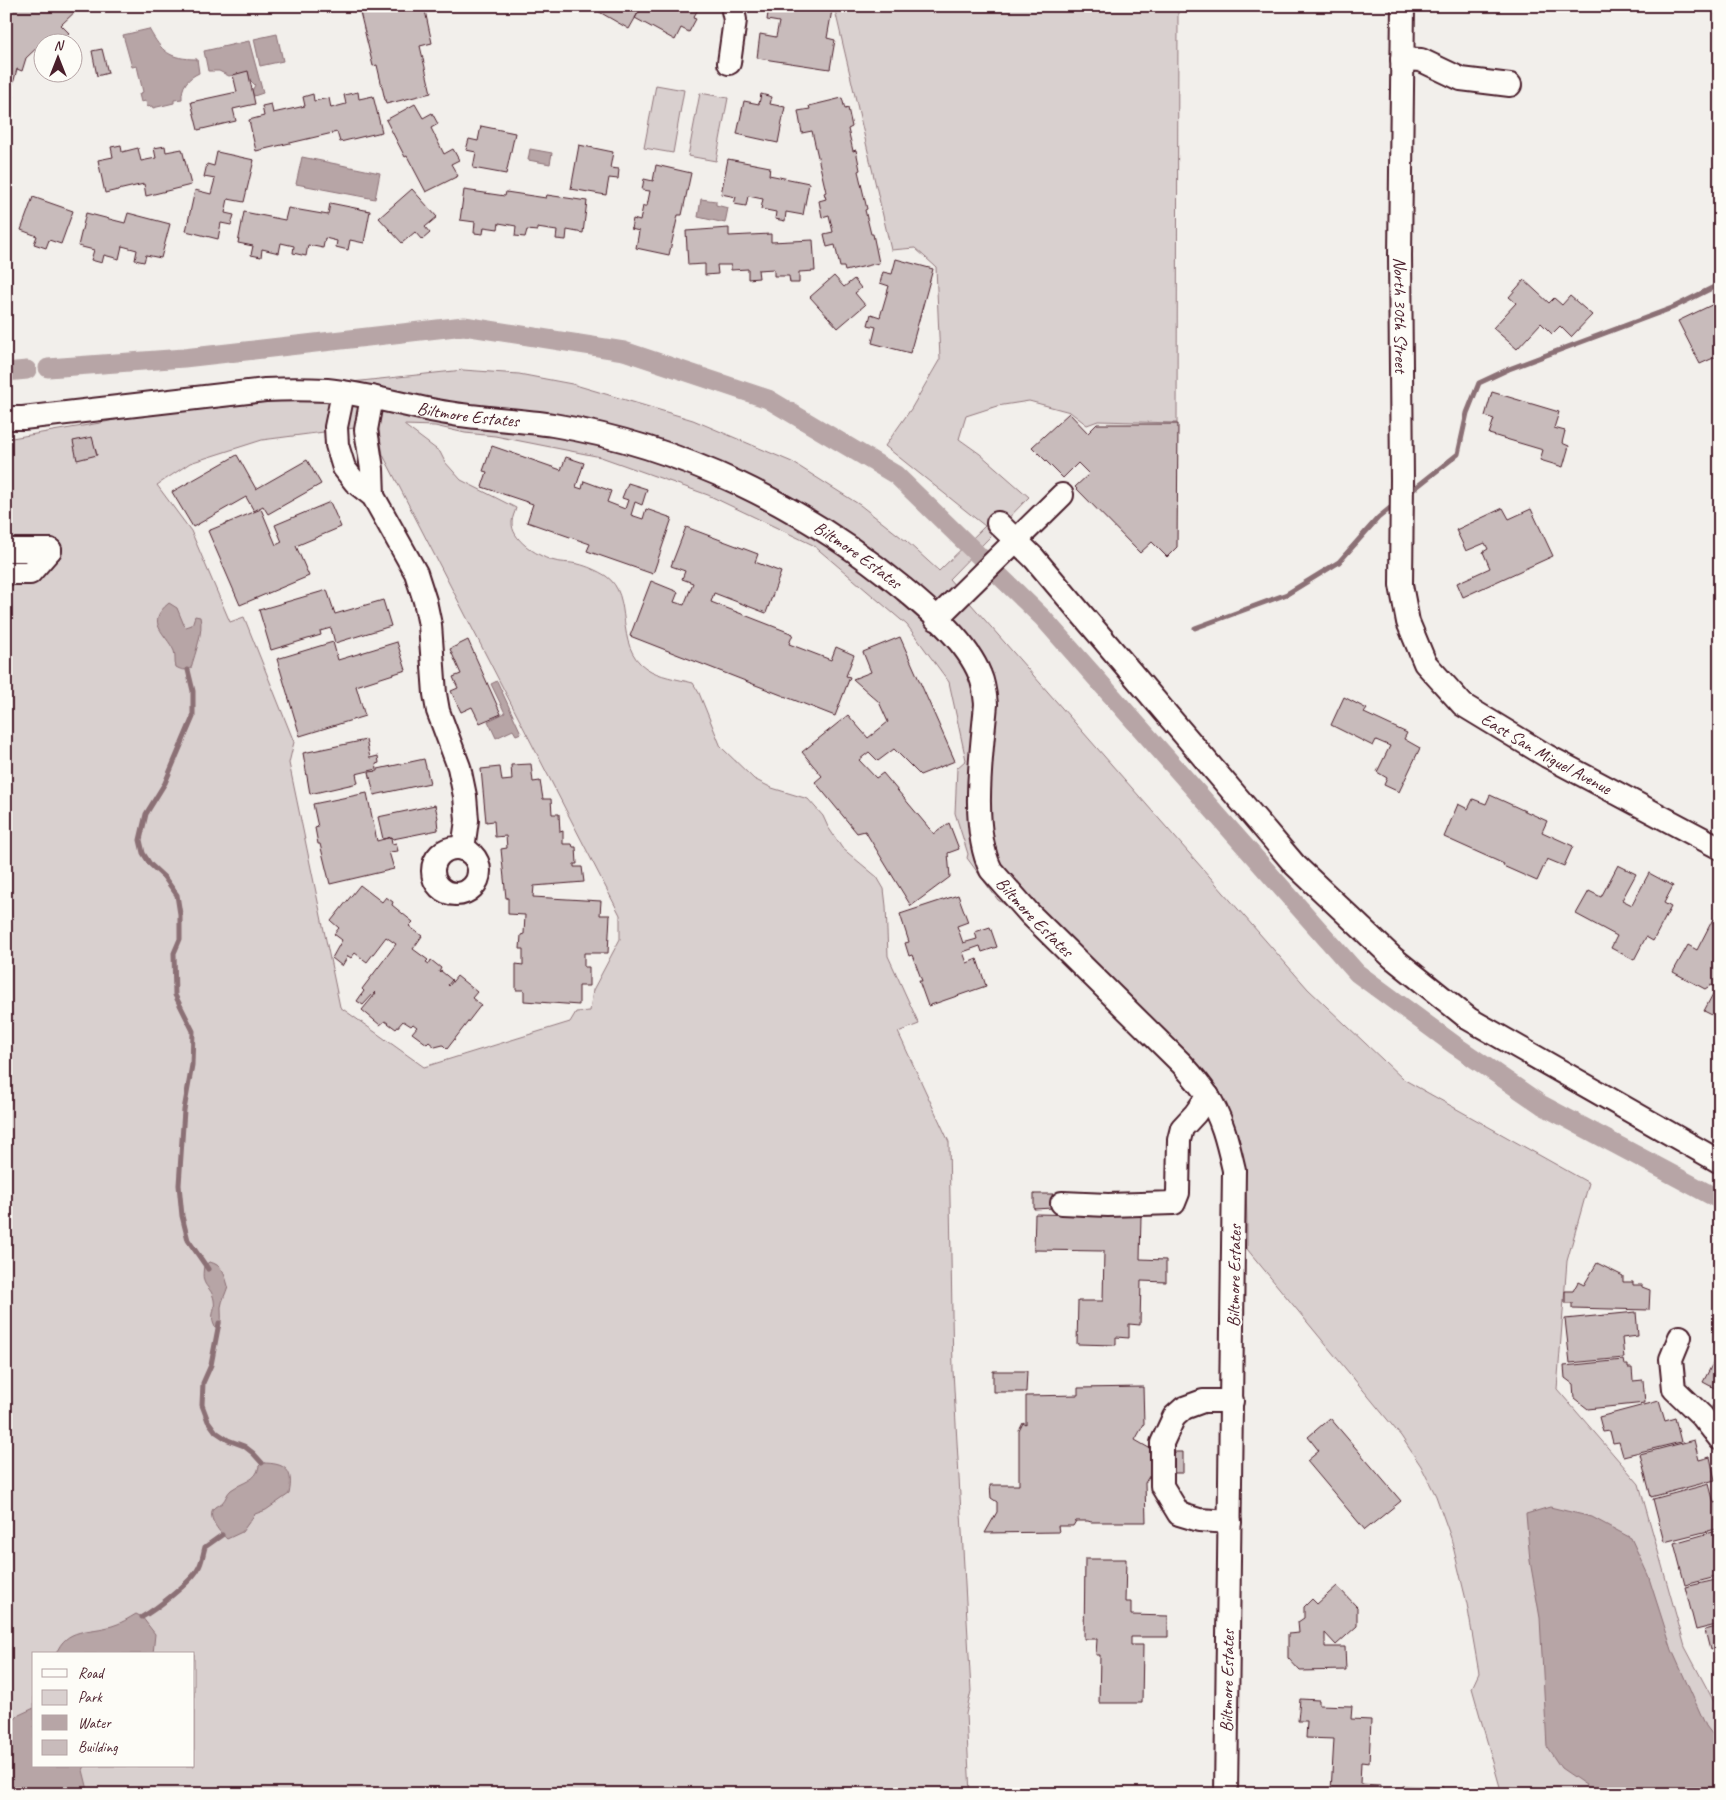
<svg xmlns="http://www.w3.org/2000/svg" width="1726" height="1800" font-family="Caveat,sans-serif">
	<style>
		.green { fill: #d9d0cf; stroke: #92787d; fill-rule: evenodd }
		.water { fill: #b7a5a6; stroke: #8b6f75 }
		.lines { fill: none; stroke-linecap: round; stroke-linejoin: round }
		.stream { stroke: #8b6f75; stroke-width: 5 }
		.canal { stroke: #b7a5a6; stroke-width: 19 }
		.building { fill: #c8bbbb; stroke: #4a1f2b }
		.minor-casing { stroke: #4a1f2b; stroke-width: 26 }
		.minor { stroke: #fdfcf7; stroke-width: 22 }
		.labels { text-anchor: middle; stroke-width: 4; stroke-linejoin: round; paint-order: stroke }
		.street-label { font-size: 18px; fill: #4a1f2b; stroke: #fdfcf7 }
	</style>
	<rect width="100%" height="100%" fill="#f2efeb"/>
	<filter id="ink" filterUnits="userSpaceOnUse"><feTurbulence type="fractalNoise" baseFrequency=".02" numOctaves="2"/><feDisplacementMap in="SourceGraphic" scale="10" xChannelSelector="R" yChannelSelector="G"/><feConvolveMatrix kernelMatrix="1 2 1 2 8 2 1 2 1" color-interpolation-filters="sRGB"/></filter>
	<g filter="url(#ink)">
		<path class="green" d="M834,6h344l-1,417 -79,-2 -11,4 -17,-13 -41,-11 -32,5 -31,10 -7,23 21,15 49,43 -80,82 359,410 95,90 186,104 -22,78 -10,128 82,95 46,163 35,66v81h-218l-30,-106 7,-15 -12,-69 -16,-66 -15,-42 -15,-30 -20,-30 -154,-187c0,-29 0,-59 -4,-88 -4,-24 -15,-50 -25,-73l-121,-121 -99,-67 -31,-42 1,-4 -13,-41 2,-45 9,-8 -17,-78 -42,-57 -94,-80 -105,-50 -107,-38 -106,-21 -30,-3 -30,-7 -31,-1 36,27 5,10 16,18 55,28c-1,4 -4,10 -4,14 -1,18 25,33 39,38 9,3 18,2 27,4 9,2 20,7 28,12 29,20 7,70 40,92 13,9 32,11 47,15l6,10 22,54 33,32 18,9 36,11 15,17 5,11 14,21 35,29 7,12 2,17 2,50 31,68 -21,8 51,110 4,229 18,320 -5,23 4,80h-964v-1355l94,-16 24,-5 162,-18 66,-18 111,-12 56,4 53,10 121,36 99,42 68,43 46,36 33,30 46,-45 -100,-80 26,-37 29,-50 -4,-92 -21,-19 -24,2zM378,425l5,30 237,460v24l-27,51 -3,21 -14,1 -6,10 -146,45 -84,-60 -51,-244 5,-21 -50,-125 -14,5 -39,-91 -34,-46 33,-22 72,-23zM34,1654h160v112h-160z
			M656,85l28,5 -11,63 -29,-5z
			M700,93l28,5 -12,63 -28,-5z"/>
		<path class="water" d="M149,29c13,23 20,30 48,30l2,14c-11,5 -18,13 -17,26l-8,1v3l-21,5 -1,-2 -5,1 -1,-6 -5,1 -2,-8 4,-2 -6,-26 -5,1 -9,-32z
			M277,34l6,27 -23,5 -6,-27z
			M249,41l14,52 -9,3 -2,-5 3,-6 -5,-5 -2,-8 -19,4 -10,-5h-11l-4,-20z
			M530,149l22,4 -2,11 -22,-4z
			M302,157l78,16 -5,26 -79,-15z
			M701,199l15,2v4l12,3 -3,15 -27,-6z
			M169,603l8,5 7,17 2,2 6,-2 3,-9 5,1c4,14 -5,36 -9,51 -5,3 -10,2 -15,-1 -2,-5 0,-11 -2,-16 -8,-18 -30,-28 -5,-48z
			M497,681l24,52 -5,2 -3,-5 -17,8 -8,-17 17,-8 -14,-29z
			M209,1262c13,2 16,13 19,24 -2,7 -6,14 -7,21 0,7 1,13 -1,21l-5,-1c-6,-11 1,-16 -1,-27 -3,-16 -14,-11 -10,-34z
			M262,1463c24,0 32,7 27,31l-23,16 -11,4 -13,18 -15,7c-6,-5 -20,-21 -14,-30 2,-3 6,-4 9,-6 4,-4 5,-10 9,-13 11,-8 26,-9 28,-24z
			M1550,1507l42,10 39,21 17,37 24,75 34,76 14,18v50h-121l-38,-26 -14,-21 -7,-129 -10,-57 -4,-47z
			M136,1614l6,3 13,17 -2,20h-97c10,-27 33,-21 56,-28 8,-2 17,-8 24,-12z
			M34,1708v58h51l-2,4 6,24h-83v-66l13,-13z"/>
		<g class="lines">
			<path class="stream" d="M1409,493l49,-39 9,-41 12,-30 30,-14 163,-61 48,-24
				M1195,628l92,-34 52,-32 39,-44 17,-14
				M188,670l5,21v26l-28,66 -19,31 -6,26 3,13 7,11 14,13 13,18 3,19v25l-6,14 1,42 18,36 -1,34 -8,45 -5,75 3,31 6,24 20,29
				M219,1323l-8,42 -8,18 -1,22 6,16 8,11 12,8 16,6 9,7 9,10
				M142,1617c13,-7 49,-35 56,-48 4,-6 5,-15 7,-22l17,-12"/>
			<path class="canal" d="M48,368l136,-10 280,-32 160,25 144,48 128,76 147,143 314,355 99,73 86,59 178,95
				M6,372l21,-2"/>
		</g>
		<path class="building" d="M6,6h75l-20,19 8,8 -10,9h-11l-3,-2 -19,18 -4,13 -5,-2 -7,26 3,1 -3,10 -2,-1 -2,6z
			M369,6h55l8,37 -12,3 11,47 -45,11 -9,-39 -4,1 -14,-58z
			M589,6h53l-13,23z
			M642,6h58l-7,12 3,1 -7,13 -8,-4 -6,12 -40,-22z
			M769,6h40l23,4 -5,28 8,2 -5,29 -73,-11 3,-24 16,3 3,-15 -12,-2z
			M102,49l6,24 -11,3 -5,-25z
			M248,71l7,33 -22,5 3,12 -38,9 -7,-28 46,-10 -4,-17z
			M358,92l1,7 14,-3 9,36 -42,10 -3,-10 -81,19 -7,-31 15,-4 -2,-10 9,-2 2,9 32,-7 -2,-9 10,-3 1,7 15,-3 2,10 15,-4 -2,-9z
			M761,94l11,3 -2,7 15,3 -7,36 -41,-9 7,-33 15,3z
			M842,98l3,11 3,-1 4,19 -4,2 5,22 3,-1 4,20 -2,1 9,38 -2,1 6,24h2l6,29 -34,8 -1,-4h-4l-5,-22 -8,2 -3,-13 9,-2 -4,-17 -7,2 -3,-16 7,-2 -2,-6 2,-1 -14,-61 -10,2 -4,-22 12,-2 -1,-3z
			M415,104l8,14 9,-5 6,11 -7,4 13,26 9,-5 6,11 -8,4 7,12 -32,16 -19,-36 -2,1 -19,-37z
			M481,126l34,7 -9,41 -33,-6 3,-16 -10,-2 3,-11 9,2z
			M121,145l1,7 16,-4 3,13 15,-3 -2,-10 11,-2 1,6 16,-3 9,36 -45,11 -2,-12 -39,9 -7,-33 15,-3 -2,-10z
			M579,145l34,7 -3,16 9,1 -1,10 -9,-1 -3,17 -35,-6z
			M217,152l37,8 -10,42 -16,-3 -3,14 9,2 -3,10 -10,-2 -3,16 -32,-8 9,-41 16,4 4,-15 -11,-2 3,-13 7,2z
			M728,159l42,8 -1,8 40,8 -6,32 -17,-3 -1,9 -10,-2 1,-7 -15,-3 2,-10 -15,-3 -2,10 -12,-2 2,-7 -15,-3z
			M656,165l35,8 -9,42h-4l-9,40 -33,-7 3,-17 -8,-2 2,-10 7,2 3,-15h4l3,-15 -8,-1 2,-11 9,2z
			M412,189l25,28 -12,10 5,6 -8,7 -7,-8 -13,11 -23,-25z
			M464,190l41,6 1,-4 40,6 1,-3 40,6 -4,32 -16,-3 -1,10 -10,-1 1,-8 -20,-3v3l-10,-1 -2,7 -10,-1 1,-10 -17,-3 -1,6 -14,-2 -1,7 -9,-1 1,-11 -15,-2z
			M33,197l40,14 -12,33 -12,-4 -3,8 -12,-4 3,-8 -16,-6z
			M330,203l40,8 -6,32 -14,-3 -2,10 -12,-3 1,-6 -12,-3 -2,10 -15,-3 -2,11 -13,-3 1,-7 -13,-3 -2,10 -17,-4 -1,8 -10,-2 2,-9 -15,-3 6,-31 41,8 3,-12 40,7z
			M86,213l39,10 3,-10 42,11 -9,34 -15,-3 -2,7 -9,-2 2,-10 -15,-4 -3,13 -15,-4 -2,8 -11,-3 3,-10 -16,-4z
			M729,228v8l42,-2v8l42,-2 2,31 -16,1v11h-9l-1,-7h-15v-7l-16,1 1,8 -11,1v-10l-17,1v-5h-14l1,9 -13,1v-11l-17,1 -2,-34z
			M896,259l37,10 -23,84 -38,-10 4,-16 -8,-2 3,-11 9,3 9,-31 -9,-3 3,-11 9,2z
			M834,276l10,11 10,-8 7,9 -6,5 10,12 -27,23 -28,-31z
			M1524,280l25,23 5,-5 8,7 8,-9 22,19 -21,22 -11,-11 -8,8 -11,-11 -24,26 -24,-21 23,-25 -7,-6z
			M1720,301v54l-20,9 -22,-43z
			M1492,392l67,20 -5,16 11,3 -3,12 7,3 -6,21 -23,-7 3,-10 -54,-16 5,-15 -9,-3z
			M1069,413l19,20 9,-9h81l-1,123 -10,10 -15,-15 -12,11 -65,-66 14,-13 -11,-11 -15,15 -31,-31z
			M92,437l5,18 -20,5 -4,-19z
			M492,446l69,24 5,-13 18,6 -8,24 6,2 2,-8 27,10 -4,11 18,7 3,-9 -6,-2 6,-15 19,6 -5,16 -7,-3 -4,13 12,4 3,-10 26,9 -19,56 -66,-23 3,-7 -63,-22 6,-18 -51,-17 5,-15 -4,-1z
			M237,455l19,34 51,-29 14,24 -53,30 -5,-8 -9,5 -8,-14 -53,30 -21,-35z
			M330,502l11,25 -45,19 13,30 -69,29 -32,-74 53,-22 15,36 6,-3 -7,-17z
			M1503,508l6,11 22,-10 22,47 -90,41 -6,-14 33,-15 -7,-16 5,-3 -3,-6 -19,8 -10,-21z
			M686,527l72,27 -3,8 26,10 -15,41 -52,-20 -3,9 82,32 -4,10 42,16 5,-13 18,8 -8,21 4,1 -15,39 -205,-80 21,-55 27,11 -4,10 10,3 9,-22 -11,-4 3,-8 -14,-5z
			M327,590l8,24 48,-14 8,26 -56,17 -4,-15 -11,3 1,4 -50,15 -12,-40z
			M900,637l55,124 -35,14 -26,-26 -16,12 -9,-9 -10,8 17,18 7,-5 51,61 15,-11 10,26 -11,4 2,24 -39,29 -46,-75 -8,2 -42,-51 7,-6 -20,-24 46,-37 20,23 20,-16 -9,-20 -26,-23 18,-7 -8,-20z
			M468,640l33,74 -21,9 -8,-16 -11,5 -10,-21 7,-3 -5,-11 8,-3 -11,-25z
			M333,642l5,18 59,-18 9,28 -50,16 9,30 -65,20 -23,-77z
			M1344,697l23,12 -3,4 43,20 -3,6 16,9 -21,44 -15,-7 3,-7 -10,-6 13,-26 -14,-6 -3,6 -42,-21z
			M366,740l4,18 8,-2 1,7 -3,1 1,5 -21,5 2,9 -48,11 -7,-41z
			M424,759l6,24 -56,12 -5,-23 9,-1v-2z
			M531,764l2,18 7,-1 3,18h8l1,15h7l1,18 3,-1v13h9l1,3h3l1,17h-3v3h8l2,15 -50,4 -1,11 68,4 -1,14h10l-2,38h-24v14h5v19h-10v19l-55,-4v-11h-8v-26l7,1v-16h-3l1,-14 3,-1 1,-19 -17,-1v-16h-2l-5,-49 6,-1 -1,-12 -11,1 -1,-16 -8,1 -5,-53 19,-2 2,14 10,-1 -1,-15z
			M367,793l10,48 14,-4 1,7 4,-1 2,8 -9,1 5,17 -64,15 -10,-40h-2l-3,-16 3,-1 -5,-23z
			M1490,795l57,26 -5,11 31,14 -9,20 -17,-7 -10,22 -34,-15 1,-2 -60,-27 14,-33 10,5 5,-10 13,5z
			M435,805l3,13 -1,1 1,11 -45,9 -1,-2 -9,2 -5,-22z
			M1618,865l18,9 -14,26 10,5 17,-32 24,13 -9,17 7,4 -18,34 -7,-4 -12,23 -23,-12 6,-12 -41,-22 13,-23 12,6z
			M360,885l22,17 4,-5 7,5 -1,3 21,17 -4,4 13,10 -9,13 15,11 -2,2 3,2 2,-4 10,8 -2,4 1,1 1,-2 11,9 -4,5 1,1 8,-10 20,16 -5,6 9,7 -34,44 -4,-4 -8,2 -6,-5 -2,2 -15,-11 5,-6 -4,-3 -2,2 -8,-5 -7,8 -11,-8 -5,4 -18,-15 14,-17 -1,-1 -12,13 -6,-4 7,-10 -2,-2 34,-45 -10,-7 -19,25 -12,-9 -4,5 -3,-2 -6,10 -10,-8 10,-18 -8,-6 5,-6 -8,-7z
			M958,895l10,27 -11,4 6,17 14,-4 -2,-7 15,-5 7,20 -15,5 -2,-6 -17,6 4,11 10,-4 9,27 -58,20 -9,-25h3l-6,-16 -4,-10 -3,1 -4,-13 4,-1 -9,-28z
			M1713,919l7,3v97l-16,-8 12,-23 -5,-3 -6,4 -32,-17 15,-27 9,5z
			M1034,1194h19v14l-19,1z
			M1035,1214l106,2 -1,43 26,1v22l-25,-1 -1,44 -11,-1v14l-13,-1v8l-39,-1 1,-43h25l1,-50 -70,-1z
			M1597,1263l26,13v6h10v3h9v2l8,3 -1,20 -77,-2v-5h-7v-12h8l5,-9 6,3z
			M1636,1312l2,24 -16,2 2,20 -54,5 -5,-44z
			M1720,1350v41l-17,-9z
			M1623,1360l1,5h4v3h4l1,13 10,-1 2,23 -57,6 -14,-11 -1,-14 -8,-6 -1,-12z
			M993,1371h34l-1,21h-33z
			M1143,1387l1,37 -9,16 21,12h27v21h-32l-6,10 1,39h-55l-3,-1h-12l-3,5h-15l1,6 -74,1 12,-21v-10l-6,-4 -1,-13h29v-54l4,-8 3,2v-29l52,-1v-7z
			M1720,1393v18l-8,-4z
			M1659,1401l6,20 10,-3 6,24 -58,14 -4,-14 -6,1 -3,-12 -7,1 -4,-15z
			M1330,1418l71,83 -36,29 -58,-69 12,-10 -11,-14z
			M1694,1440l5,20 11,-3 5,23 -64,17 -11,-43z
			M1709,1484l5,19 6,-2v27l-56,14 -11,-43z
			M1720,1530v46l-35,9 -11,-42z
			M1085,1559h41l-1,43h6v13l37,1v21h-37v8h12l-1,58h-43l1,-48h-4l1,-16h-13z
			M1720,1579v45l-24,6 -11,-43z
			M1337,1586l20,21v19l-21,19 -11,-12v14h20l1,23 -46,1 -12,-13v-24l11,-1 -1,-11 6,-4v-11l8,-8 5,5z
			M1720,1626v42l-5,-20 -5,2 -5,-20z
			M1300,1699l19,1v5l33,1 -1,13 20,1 -2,43 -8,-1 -1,22 20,1v9h-80v-4l31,1 3,-52 -28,-1 1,-17h-9z
			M1403,1786l40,1v7h-41z"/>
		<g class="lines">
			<defs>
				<g id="minor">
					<path id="s1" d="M1403,6l-3,249 2,225 -1,105 7,37 17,41 38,42 84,51 173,92"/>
					<path d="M1402,59l19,1 40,19 49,6"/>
					<path d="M729,63l6,-43 -3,-14"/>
					<path d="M343,393l-7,34 1,18 7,23 11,14 18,14 43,77 9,28 5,24 5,69 3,17 21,56 6,29 2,24 -4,29"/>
					<path d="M372,397l-6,33 6,39 1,27"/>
					<path id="s2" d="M6,418h17l242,-28c20,-1 41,-1 62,0 43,4 84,18 127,24 33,5 66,6 99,11 129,21 251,81 351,164 27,23 63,53 76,86 4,9 5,19 6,29 -4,47 -16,123 5,166l39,44 152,150c9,10 18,20 25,31 15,22 21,49 27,75l-8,624"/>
					<path d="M998,523l36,35 261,307 98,93 76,61 251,143"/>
					<path d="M6,550h44"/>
					<path d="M6,573h24l20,-23"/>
					<path d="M936,619l126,-124"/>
					<circle cx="456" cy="871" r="23"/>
					<path d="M1062,1203l46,2 66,-2 4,-10 1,-53 3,-12 13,-14 13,-18"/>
					<path d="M1680,1337l-9,22 3,30 28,27 18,23"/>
					<path d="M1230,1522l-31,-2 -20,-6 -17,-28v-43l12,-26 10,-9 19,-7h29"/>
				</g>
			</defs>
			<use href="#minor" class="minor-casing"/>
			<use href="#minor" class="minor"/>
		</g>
	</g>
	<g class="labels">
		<g class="street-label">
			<text dy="6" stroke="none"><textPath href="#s1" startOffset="309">North 30th Street</textPath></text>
			<text dy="6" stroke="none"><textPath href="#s2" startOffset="466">Biltmore Estates</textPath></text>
			<text dy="6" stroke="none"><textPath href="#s2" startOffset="886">Biltmore Estates</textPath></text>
			<text dy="6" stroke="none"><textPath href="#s1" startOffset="814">East San Miguel Avenue</textPath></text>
			<text dy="6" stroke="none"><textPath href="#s2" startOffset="1321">Biltmore Estates</textPath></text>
			<text transform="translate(1234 1276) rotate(-89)" y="6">Biltmore Estates</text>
			<text transform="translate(1227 1681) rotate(-89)" y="6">Biltmore Estates</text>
		</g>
	</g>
	<rect width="1726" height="1800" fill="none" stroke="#fdfcf7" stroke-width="25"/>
	<rect x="12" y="12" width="1701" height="1775" fill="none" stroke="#4a1f2b" stroke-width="2" filter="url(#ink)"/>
	<rect x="32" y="1652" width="162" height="115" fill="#fdfcf7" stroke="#b5a4a5"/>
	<rect x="42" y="1669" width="25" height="8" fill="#fdfcf7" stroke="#b5a4a5"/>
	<text x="78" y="1678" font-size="15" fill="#4a1f2b">Road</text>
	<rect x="42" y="1690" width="25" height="15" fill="#d9d0cf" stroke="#b5a4a5"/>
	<text x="78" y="1702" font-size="15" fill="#4a1f2b">Park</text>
	<rect x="42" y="1715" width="25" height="15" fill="#b7a5a6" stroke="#b5a4a5"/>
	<text x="78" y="1728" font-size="15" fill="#4a1f2b">Water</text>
	<rect x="42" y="1740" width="25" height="15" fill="#c8bbbb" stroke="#b5a4a5"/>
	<text x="78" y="1752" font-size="15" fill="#4a1f2b">Building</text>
	<g transform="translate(58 58)"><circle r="24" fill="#fdfcf7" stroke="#b5a4a5"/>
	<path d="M0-4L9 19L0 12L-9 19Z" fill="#4a1f2b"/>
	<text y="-8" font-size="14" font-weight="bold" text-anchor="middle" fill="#4a1f2b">N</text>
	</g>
</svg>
